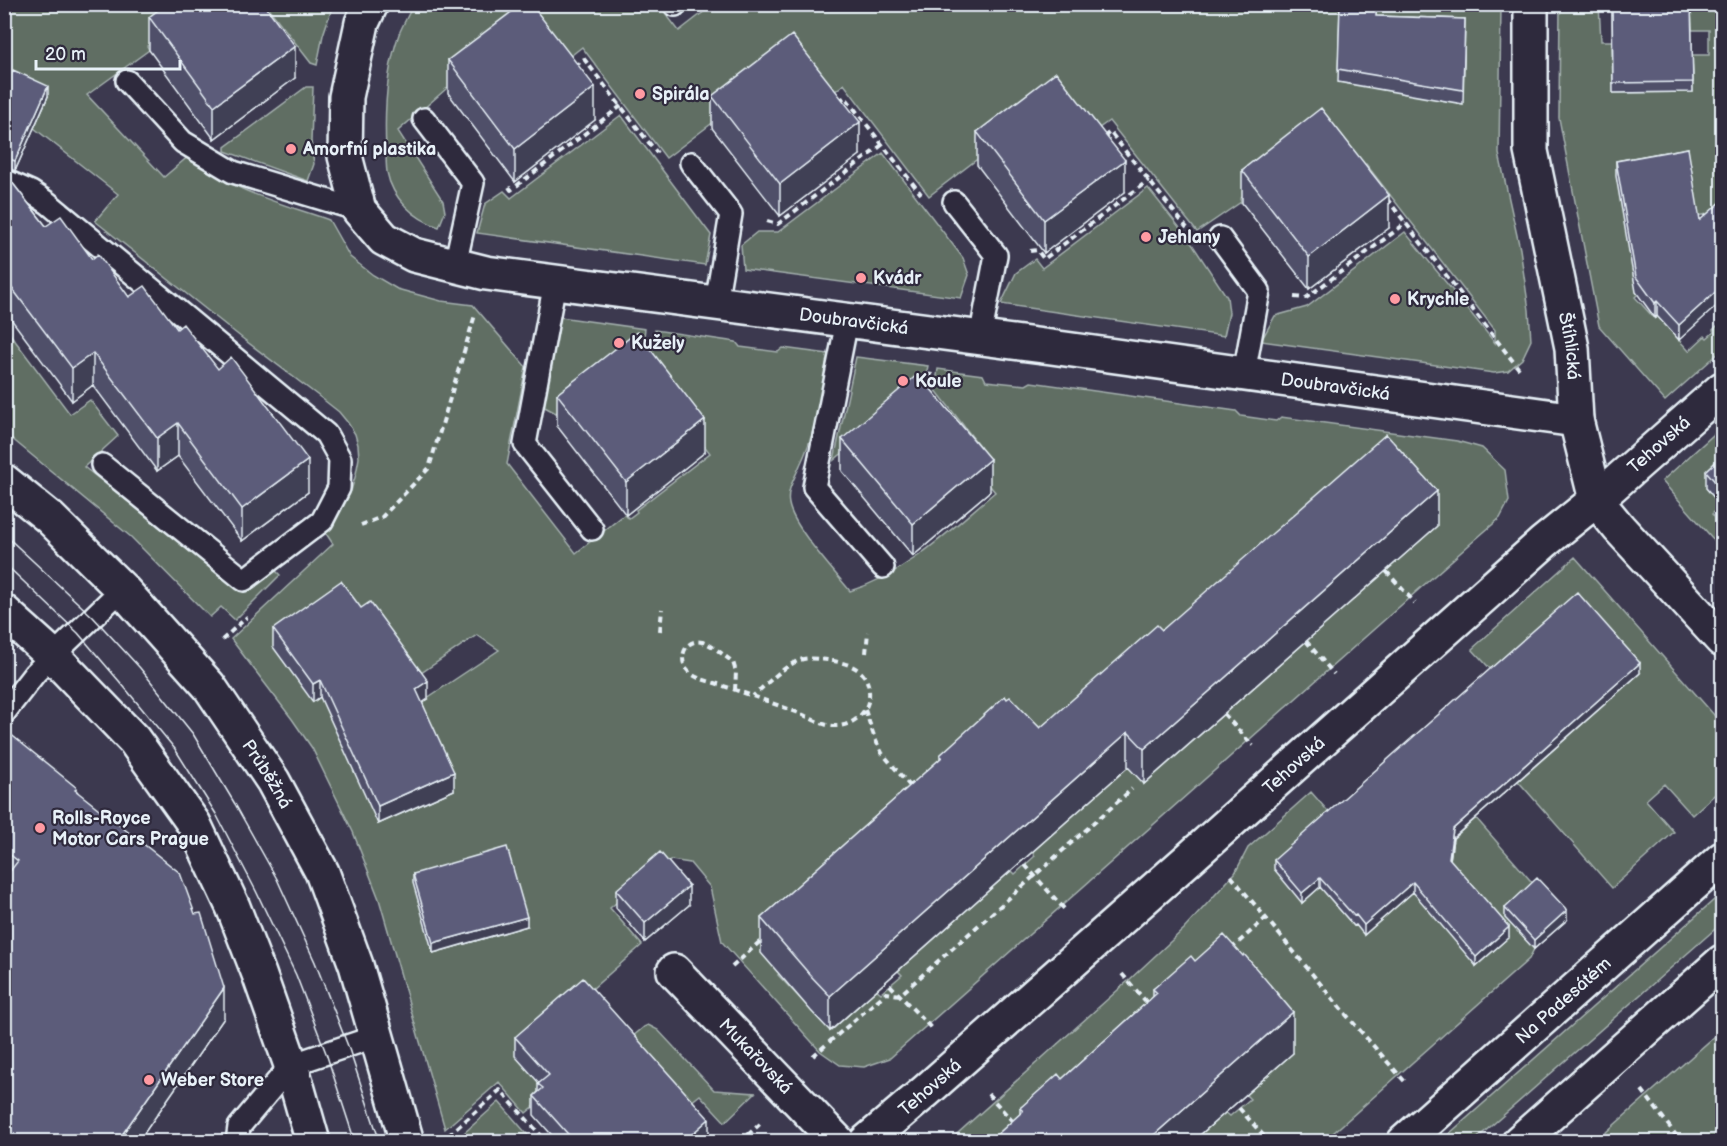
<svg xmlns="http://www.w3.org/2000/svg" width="1727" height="1146" font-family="'Balsamiq Sans',sans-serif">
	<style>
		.green { fill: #606e63; stroke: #a4b0ae; stroke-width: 1.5; fill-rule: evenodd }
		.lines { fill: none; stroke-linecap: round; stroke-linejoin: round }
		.lane-casing { stroke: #e8f1f8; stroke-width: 26 }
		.street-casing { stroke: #e8f1f8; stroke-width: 38 }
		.secondary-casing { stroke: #e8f1f8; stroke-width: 38 }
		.path { stroke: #e8f1f8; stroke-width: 4; stroke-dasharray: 6 4.5; stroke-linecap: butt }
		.lane { stroke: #2f2a3d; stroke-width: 21 }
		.street { stroke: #2f2a3d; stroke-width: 33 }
		.secondary { stroke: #2f2a3d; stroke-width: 33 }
		.tram { stroke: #e8f1f8; stroke-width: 1.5 }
		.wall { fill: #4f4f69; stroke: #e8f1f8; stroke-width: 1.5 }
		.shaded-wall { fill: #404055; stroke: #e8f1f8; stroke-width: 1.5 }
		.building { fill: #5c5c7a; stroke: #e8f1f8; stroke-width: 1.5 }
		.poi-dot { fill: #ff9aa2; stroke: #2f2a3d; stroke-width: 2 }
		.labels { text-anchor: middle; stroke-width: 4.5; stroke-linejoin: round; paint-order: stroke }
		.poi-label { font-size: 18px; font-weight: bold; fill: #e8f1f8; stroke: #2f2a3d; text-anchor: start }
		.street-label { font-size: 18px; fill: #e8f1f8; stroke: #2f2a3d }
	</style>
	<rect width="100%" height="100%" fill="#3c394f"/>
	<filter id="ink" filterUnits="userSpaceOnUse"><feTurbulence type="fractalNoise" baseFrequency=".0167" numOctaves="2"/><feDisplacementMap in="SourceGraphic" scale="12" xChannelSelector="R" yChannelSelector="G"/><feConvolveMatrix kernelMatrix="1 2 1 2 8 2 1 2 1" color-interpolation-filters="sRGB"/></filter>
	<g filter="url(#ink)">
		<path class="green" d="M714,4l787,1 -2,149 21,95 9,61 2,30 -9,19 -14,12 -14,2 -233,-32 14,-25 32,-9 98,-75 90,111v-13l-129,-166 -9,6 -35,-35 -82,64 1,3 -44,30 -88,-111 -17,12 -35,-35 -128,98 -85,-112 -16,13 -35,-35 -127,96 -84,-111 -23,18 -30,-38 -83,62 -48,42 45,70 2,11 -6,15c-25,-8 -47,-29 -52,-55 -1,-7 -1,-16 -1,-23 -2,-39 0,-78 13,-115 4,-10 10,-20 14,-29h246l20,26z
			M4,5h198l-55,41 2,4 -62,45 77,82 26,-22c38,36 91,48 139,65l21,37 23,18 24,14 44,12 32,4 53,62 -19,97 69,89 48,-38 5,3 8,-6 -1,-2 74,-57 -27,-35 -32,-67 4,-21 81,12 4,5 38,5 5,-4 45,6c-7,37 -11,77 -28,111 -5,13 -14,25 -11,39 4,23 45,67 61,87 58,-18 100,-61 145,-99l-28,-34 13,-11 -45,-58 3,-20 45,6 3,6 40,4 5,-3 205,29 5,5 35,5 5,-4 176,24 25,7 23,22 4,31 -9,17 -31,27 -579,513 -26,9 -24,-2 -20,-14 -98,-109 -12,-55 -20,-24 -19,-3 -11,10 -3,-2 -47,40 32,37 -59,52 -34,97 -23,19 -27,-31 -54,47 -66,-230 -26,-67 -41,-84 -20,-29 -61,-80 102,-95 -8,-12 17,-24 9,-17 5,-17 3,-16 -1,-13 -3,-11 -7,-11 -9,-11 -14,-11 -83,-63 -147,-117 23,-27 -84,-66 14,-32 -43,3zM477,635l22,15 -75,50 -13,-20zM1031,851l4,5 -20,18 -5,-5 -113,101 5,5 -21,18 -5,-4 -45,42 -53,-56z
			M245,5h88l-10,30 -6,30 -6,-2 -41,-53 -13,10z
			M1560,5h60h-21l2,36h11l1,52 80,-1 -1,-37h17v-25h-17l-1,-25h31v211l-14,-2 -11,2 -61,76 2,2 -3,3 19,21 3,-2 32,35 16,-15 2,2 7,-6 -1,-2 9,-9v29l-57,51 -66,-75 -40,-208z
			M306,87h7l-2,54 3,23 -6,17 -83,-30v-4z
			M621,115l90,120 -6,30 -228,-32 8,-29 19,-13 7,7z
			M883,153l80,105 6,17 -8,23 -218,-29 -2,-24 16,-13h21z
			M1148,188l40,50 39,59 2,16 -5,23 -223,-32 15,-31 19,-14 7,9z
			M560,317l85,12 -3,21 -86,63 -15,-8z
			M7,330l63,84 20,-14 28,36 -34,31 160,125 30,-23 6,6 -45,45 -14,-13 -11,10 -79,-80 -126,-104 -1,-102z
			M856,357l72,9 -4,19 -90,75z
			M1722,427v46l-16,15 15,18 -9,8 10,11v24l-60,-68z
			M1575,557l147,167v64l-30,27 -28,-31 -18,16 28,32 -62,56 -94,-107 122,-108 -145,1 -23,-25z
			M1311,792l22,25 -13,70 34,39 2,-1 8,9 6,-21 106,-95 61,70 -32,29 29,32 -5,10 -205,182h-131l32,-29 5,4 20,-17 -5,-5 -217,47 -80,1 180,-161 56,-52 51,-56 13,-25z
			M1722,893v30l-248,218h-33z
			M648,1025l10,5 56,60 41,3 -30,29 -25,-27 -9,7 -59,-65 12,-10z
			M1722,1030v111h-126z
			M499,1102l34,39h-78z"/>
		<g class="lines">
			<defs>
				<path id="lane" d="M675,4v1
					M127,81l56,61 50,30 126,38
					M424,119l49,64 -18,82
					M691,163l40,51 -15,89
					M4,180l27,12 17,11 278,231 14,25 -1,29 -17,33 -78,59 -142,-115
					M954,202l42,53 -16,83
					M1220,238l39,53 -15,83
					M555,282l-30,162 67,85
					M847,321l-33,166 69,80
					M4,713l31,-40 87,-84
					M237,1142l2,-15 52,-62 86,-29"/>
				<g id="street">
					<path id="s1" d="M371,4l-9,19 -16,74 -1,59 14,54 25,29 30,16 72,18 565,74 525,73"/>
					<path id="s2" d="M1531,4v147l41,197 4,72 20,80 23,28 103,112"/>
					<path id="s3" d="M674,971l164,171"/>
					<path id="s4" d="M866,1142l60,-51 265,-234 353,-315 52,-42 126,-111"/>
				</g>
				<g id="secondary">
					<path id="s5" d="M4,481l46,37 72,71 87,97 64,95 49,91 34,93 51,177"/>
					<path d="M4,612l49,44 81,84 60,84 39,83 26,67 32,91 22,77"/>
					<path id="s6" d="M1404,1142l318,-283"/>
					<path d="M1519,1142l203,-180"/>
				</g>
			</defs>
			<use href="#lane" class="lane-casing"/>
			<use href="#street" class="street-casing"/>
			<use href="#secondary" class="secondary-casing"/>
			<path class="path" d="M575,66l9,-7 73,94
				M839,101l6,-4 76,97
				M1104,137l6,-5 77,96
				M509,187l2,3 110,-84
				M1387,199l132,170
				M767,221l11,3 104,-79
				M1030,251l7,-1 7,9 105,-79
				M1294,297l12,1 100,-75
				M928,389l3,-17
				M361,525l21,-8 47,-49 46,-153
				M1386,571l29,32
				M660,631l2,-22
				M222,640l25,-23
				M1306,641l28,33
				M866,653l2,-21
				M735,690l1,-18 -3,-10c-9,-6 -20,-17 -31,-20 -18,-4 -25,19 -13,30 7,7 20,9 29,12 26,9 52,18 78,28 11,4 27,14 38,14 16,1 33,-11 35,-29 2,-28 -20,-34 -42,-37 -9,-1 -19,-3 -27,0 -18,7 -33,24 -47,36
				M865,710l10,29 7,14 28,33
				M1224,714l29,32
				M901,794l13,-11
				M1025,865l42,47
				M1231,876l111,134 64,73
				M1231,949l35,-31
				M732,967l33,-30
				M1122,974l27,31
				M890,985l43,45
				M813,1056l73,-63 14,2 232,-206
				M1642,1090l39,52
				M988,1094l27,30
				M1239,1108l30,34
				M449,1135l51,-45 47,52
				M740,1142l21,-19"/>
			<use href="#lane" class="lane"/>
			<use href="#street" class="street"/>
			<use href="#secondary" class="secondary"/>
			<path class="tram" d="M4,534l89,83 47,51 53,66 42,70 42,75 38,83 33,84 32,96
				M4,563l74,70 47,55 50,61 41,65 40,77 40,84 30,78 29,89"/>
		</g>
		<path class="wall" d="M1293,4h83v12l89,3 -2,85 -125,-22 2,-74 -47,-1z
			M1612,4h79l2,88 -80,1z
			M149,17l146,61 -81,61 -65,-89z
			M448,60l147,60 -80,62 -67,-89z
			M4,89l44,7 -33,75 -11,-5z
			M712,96l148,59 -80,61 -68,-88z
			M977,132l148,60 -81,61 -67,-88z
			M1688,148l-9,192 -22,-24 -2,2 -19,-26 -20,-116v-15z
			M1242,170l147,58 -80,61 -67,-86z
			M4,172l42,54 46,33 37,38 48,32 131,163 -66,49 -64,-85 -21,15 -64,-86 -21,16 -64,-86z
			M557,394l148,58 -79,63 -69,-89z
			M842,439l148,52 -77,65 -71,-85z
			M1722,456v51l-16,-19v-17z
			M1437,526l-293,258 -16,-17 -298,264 -19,-20 -50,-58v-35l179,-159v-4l67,-56 33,29 122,-98z
			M273,629l155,70 -6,3 32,88 -76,34 -58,-127 -7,5 -40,-55z
			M1640,673l-187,165 -3,22 59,77 -33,29 -63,-74 -49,43 -8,-10 -2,1 -34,-39 -18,16 -28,-34v-9z
			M4,729l73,62 147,227 -86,124h-134z
			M413,874l114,52 -94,27 -20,-70z
			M616,890l73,15 -44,37 -29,-34z
			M1505,908l62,12 -33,29 -29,-31z
			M1195,961l98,92 -101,89h-203l31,-28v-6l42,-29 91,-82v-8z
			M515,1037l194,101 -4,4h-147l-24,-27v-19l4,-4v-8l1,-1 -24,-27z"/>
		<path class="shaded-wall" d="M295,46v32l-81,61v-33z
			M48,86v10l-33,75v-10z
			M595,87v33l-80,62v-33z
			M860,122v33l-80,61v-32z
			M1125,160v32l-81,61v-33z
			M1389,195v33l-80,61v-32z
			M8,283v32l-4,2v-32z
			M1722,286v15l-43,39v-15z
			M1657,301v15l-2,2v-15z
			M93,353v32l-21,16v-33z
			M705,420v32l-79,63v-33z
			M178,423v33l-21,15v-33z
			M990,459v32l-77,65v-32z
			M308,460v32l-66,49v-32z
			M1437,491v35l-293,258v-35z
			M1640,663v10l-187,165 -4,30v-10l4,-29z
			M320,680v17l-7,5v-18z
			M428,681v18l-12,8v-18z
			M1128,732v35l-298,264v-35z
			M454,772v18l-76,34v-18z
			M1320,878v9l-18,16v-10z
			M1413,882v10l-49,43v-10z
			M689,886v19l-44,37v-19z
			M1567,910v10l-33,29v-9z
			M527,917v9l-94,27v-10z
			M1509,927v10l-33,29v-9z
			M224,988v30l-86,124h-21z
			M1293,1012v41l-101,89h-46z
			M709,1119v19l-4,4h-22z"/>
		<path class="building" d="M166,4h98l31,42 -81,60 -65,-89z
			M522,4h9l64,83 -80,62 -67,-89z
			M1340,4h36v12l89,3 -2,71 -125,-21z
			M1612,4h79l2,78 -80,1z
			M792,35l68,87 -80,62 -68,-88z
			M13,70l35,16 -33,75 -11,-4v-68z
			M1056,72l69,88 -81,60 -67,-88z
			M1321,108l68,87 -80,62 -67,-87z
			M1688,148l12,72 22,-19v85l-43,39 -22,-24 -2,2 -19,-26 -20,-116z
			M4,172l42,54 15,-10 31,43 6,-5 31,43 16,-11 32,43 6,-5 35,45 13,-12 77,103 -66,49 -64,-86 -21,15 -64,-85 -21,15 -64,-85 -4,2z
			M637,332l68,88 -79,62 -69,-88z
			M918,374l72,85 -77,65 -71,-85z
			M1386,434l51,57 -293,258 -16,-17 -298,264 -19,-20 -50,-58 181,-161 -2,-2 65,-59 2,3 3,-2 30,31 117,-103 5,5z
			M1722,456v34l-16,-19z
			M341,581l20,27 9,-6 58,79 -12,8 38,83 -76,34 -58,-126 -7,4 -40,-55z
			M1577,592l63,71 -187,166 -4,29 60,69 -33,30 -63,-75 -49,43 -8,-10 -2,1 -34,-38 -18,15 -28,-33z
			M4,729l73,59 -2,2 105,83 15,41 6,-1 23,75 -107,154h-113v-263l14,-18 -14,-11z
			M507,847l20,70 -94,26 -20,-69z
			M660,852l29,34 -44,37 -29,-33z
			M1537,878l30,32 -33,30 -29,-32z
			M1224,935l19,21 1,-2 49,58 -147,130h-157l34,-31 -3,-3 38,-34 4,5 95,-86 -4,-4 38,-33 4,5z
			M583,978l126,141 -26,23h-108l-41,-46 9,-8 -5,-4 11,-9 -34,-38z"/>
	</g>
	<g class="poi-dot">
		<circle cx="640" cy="94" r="6"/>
		<circle cx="291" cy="149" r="6"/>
		<circle cx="1146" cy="237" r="6"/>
		<circle cx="861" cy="278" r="6"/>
		<circle cx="1395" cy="299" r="6"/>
		<circle cx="619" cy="343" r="6"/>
		<circle cx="903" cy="381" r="6"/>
		<circle cx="40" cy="828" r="6"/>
		<circle cx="149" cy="1080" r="6"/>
	</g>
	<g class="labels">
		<g class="poi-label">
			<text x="652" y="100">Spirála</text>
			<text x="303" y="155">Amorfní plastika</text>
			<text x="1158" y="243">Jehlany</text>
			<text x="873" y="284">Kvádr</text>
			<text x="1407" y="305">Krychle</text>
			<text x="631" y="349">Kužely</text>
			<text x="915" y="387">Koule</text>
			<text x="52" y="824">Rolls-Royce<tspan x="52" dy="21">Motor Cars Prague</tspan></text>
			<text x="161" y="1086">Weber Store</text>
		</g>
		<g class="street-label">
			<text dy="6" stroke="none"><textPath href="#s1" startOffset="729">Doubravčická</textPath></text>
			<text dy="6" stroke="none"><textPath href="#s2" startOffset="346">Štíhlická</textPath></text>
			<text dy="6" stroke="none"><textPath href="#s1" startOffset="1215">Doubravčická</textPath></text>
			<text dy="6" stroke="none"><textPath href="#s4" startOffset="1056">Tehovská</textPath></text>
			<text dy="6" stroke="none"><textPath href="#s4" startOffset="570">Tehovská</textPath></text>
			<text dy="6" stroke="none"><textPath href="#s5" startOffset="396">Průběžná</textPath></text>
			<text dy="6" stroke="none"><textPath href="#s6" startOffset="213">Na Padesátém</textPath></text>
			<text dy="6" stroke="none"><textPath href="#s3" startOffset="118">Mukařovská</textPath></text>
			<text dy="6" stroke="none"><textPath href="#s4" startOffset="84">Tehovská</textPath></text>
		</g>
	</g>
	<rect width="1727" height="1146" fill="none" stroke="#2f2a3d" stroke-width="24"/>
	<rect x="12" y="12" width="1703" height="1122" fill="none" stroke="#e8f1f8" stroke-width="2" filter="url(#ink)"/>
	<path d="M36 60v9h144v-9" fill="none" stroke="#e8f1f8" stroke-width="3"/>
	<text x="45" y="60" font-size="18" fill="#e8f1f8" stroke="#2f2a3d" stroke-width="4.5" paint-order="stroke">20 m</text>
</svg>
